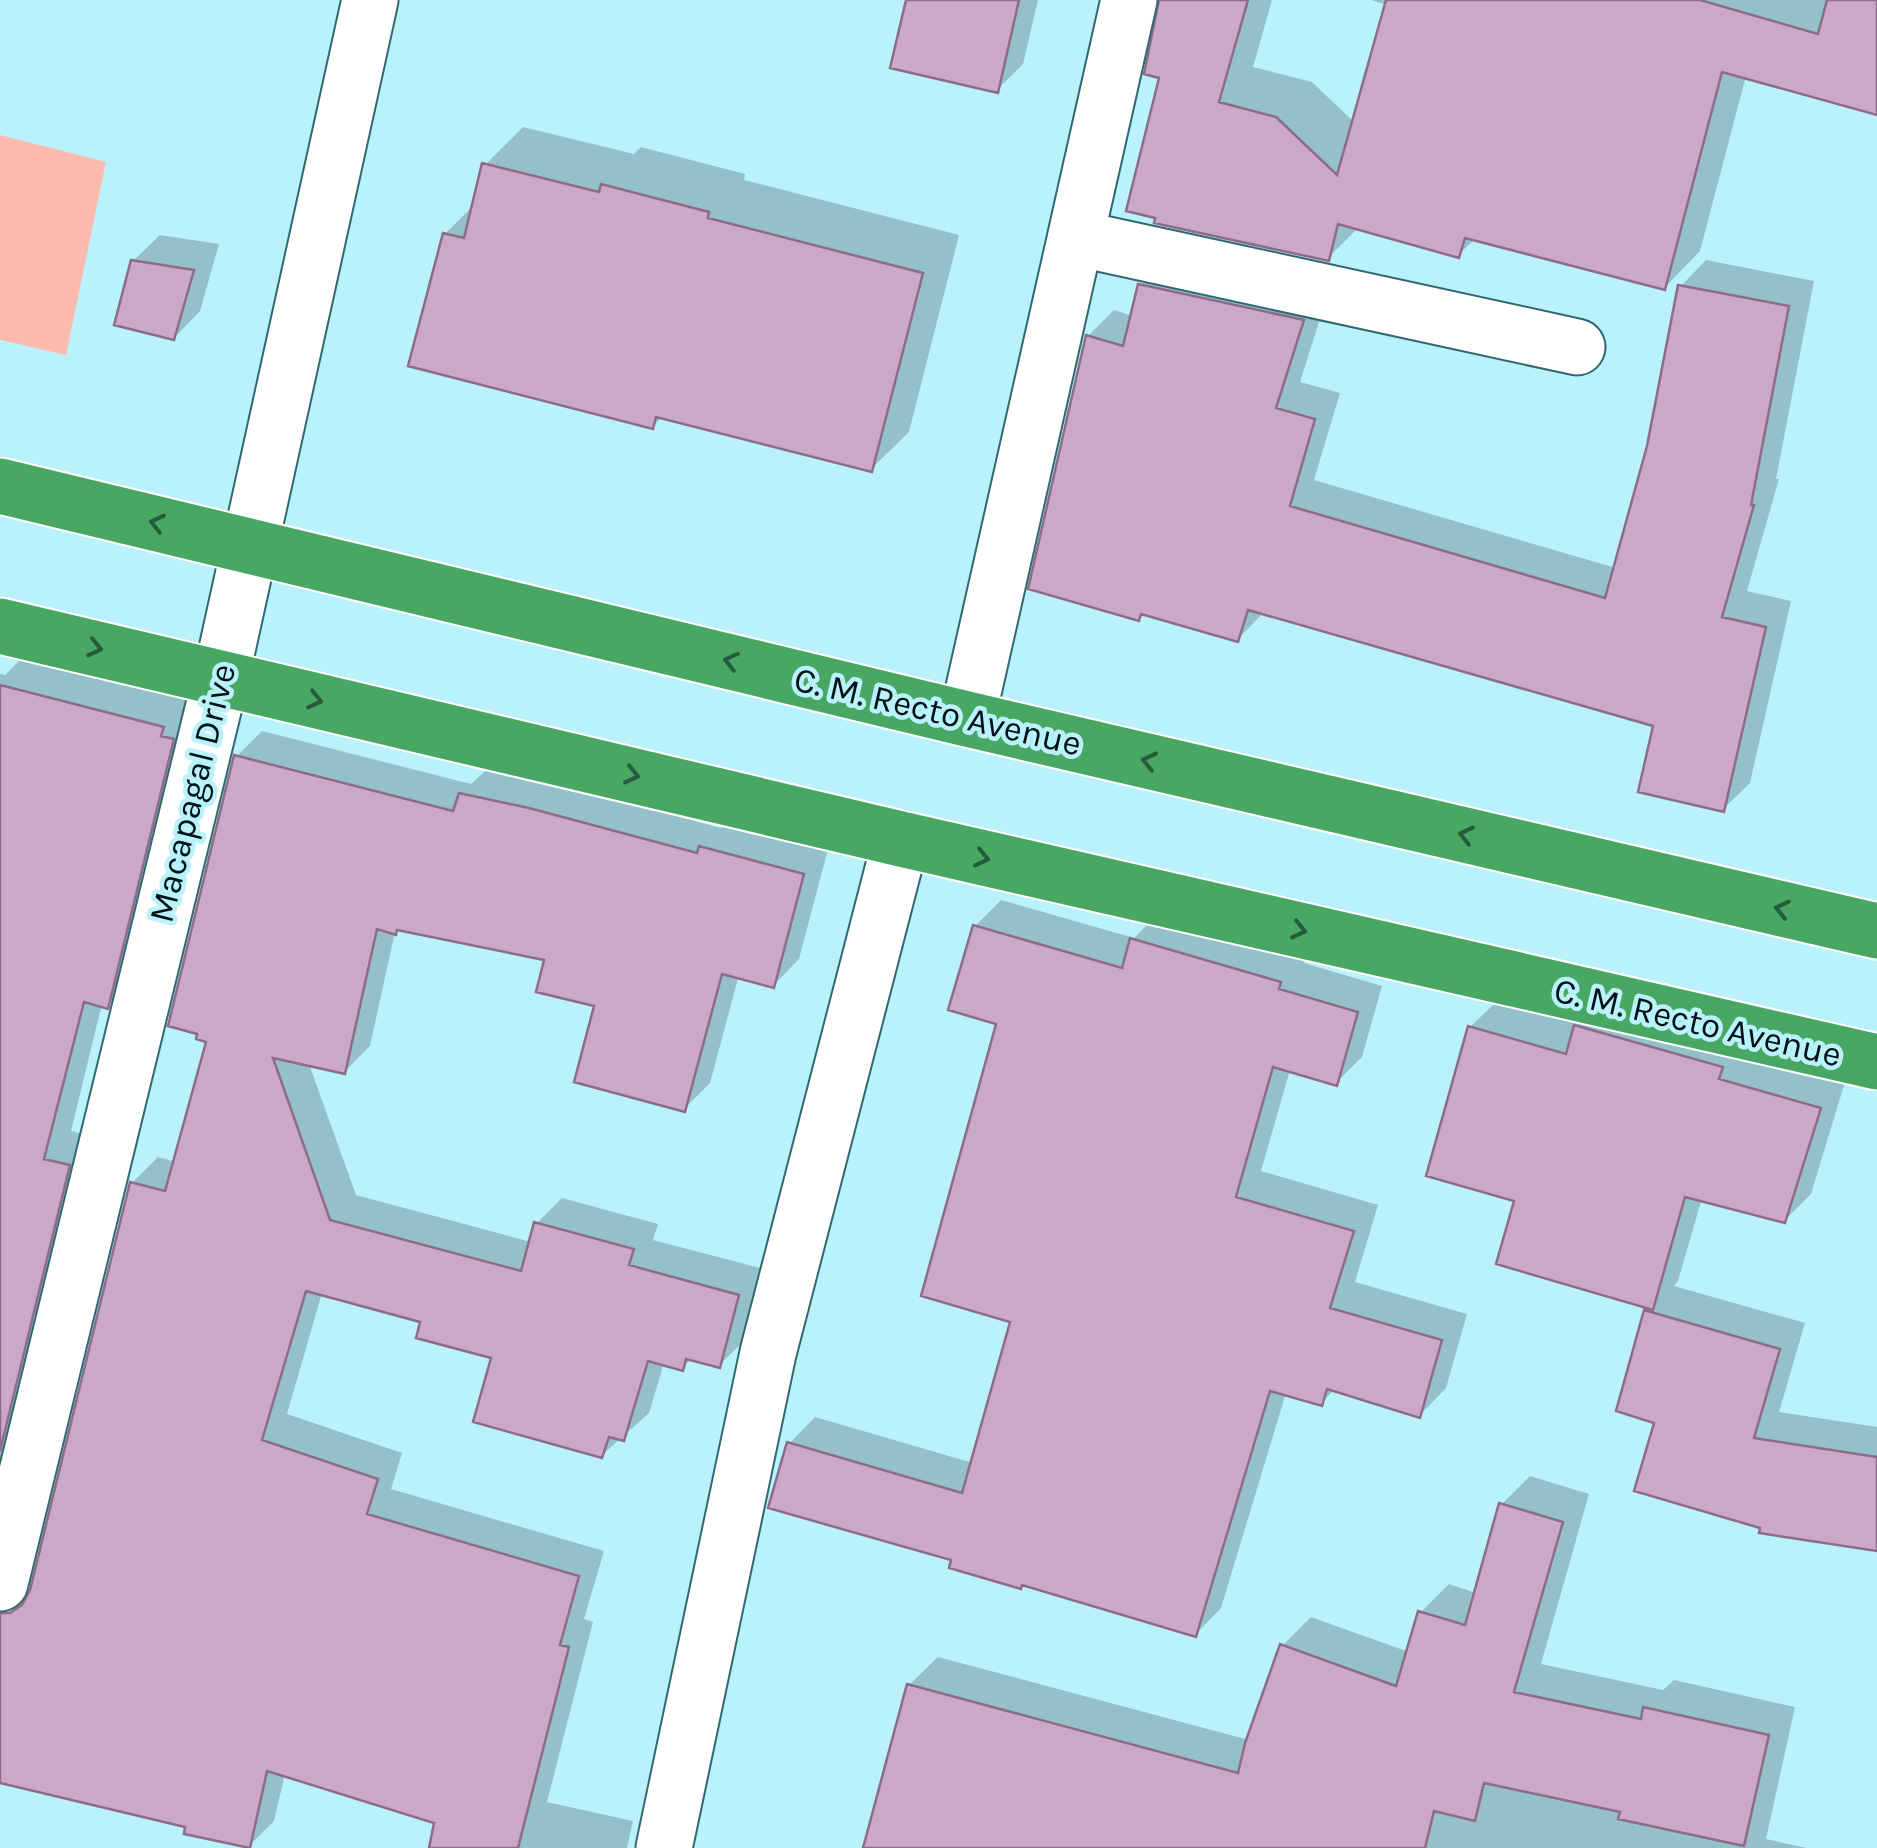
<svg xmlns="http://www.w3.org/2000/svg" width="1877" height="1848" font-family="Karla,sans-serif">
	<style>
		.green { fill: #fdbbb0 }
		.shadow { fill: #0003 }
		.building { fill: #cba8c7; stroke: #8d6c89; stroke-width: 2.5 }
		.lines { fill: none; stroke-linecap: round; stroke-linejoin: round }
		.street-casing { stroke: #326871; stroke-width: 59 }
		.secondary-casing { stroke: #326871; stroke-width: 59 }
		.highway-casing { stroke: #fff; stroke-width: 59 }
		.street { stroke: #fff; stroke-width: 55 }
		.secondary { stroke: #fff; stroke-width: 55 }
		.highway { stroke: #48a762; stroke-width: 55 }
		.oneway { stroke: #245c3c }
		.labels { text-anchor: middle; stroke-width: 9; stroke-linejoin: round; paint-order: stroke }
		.street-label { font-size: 35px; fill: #001215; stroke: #baf2fc }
	</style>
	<rect width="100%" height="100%" fill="#baf2fc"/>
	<path class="green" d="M0,135l106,27 -40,193 -66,-15z"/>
	<path class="shadow" d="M909,0h129l-15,64 -26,26z
		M1162,0h110l-19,67 59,15 42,40 33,-117 -16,-5h506v113l-131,-37 -46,175 -35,36 -189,-49 -18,17 -99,-28 -31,31 -166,-181z
		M523,127l111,27 7,-7 104,27 -1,6 215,55 -50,197 -38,37 -208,-53 -10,10 -208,-192 30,-30 10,-39z
		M160,235l59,9 -19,67 -26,27 -41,-77z
		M1167,259l161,35 -28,88 40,11 -26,87 302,88 34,-121 30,-160 26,-27 108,21 -38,198h3l-32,112 44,10 -41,182 -27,26 -67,-84 -392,-113 -26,27 -93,-26 -6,6 -51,-283 26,-26 19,6 8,-31z
		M23,657l167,42 -55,279 -28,28 -5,-2 -31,127 25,7 -96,353v-817l5,1z
		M262,731l209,53 16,-15 70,15 164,44 6,-6 101,27 -29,110 -25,26 -35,-10 -29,108 -26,26 -87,-105 -50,-46 -148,-30 -4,4 -25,114 -26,26 -35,-8 47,131 175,47 5,-18 26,-26 96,26 -5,16 111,29 -19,71 -26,25 -27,-7 -10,10 -18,-5 -15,50 -47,42 -108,-99 -71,-36 -101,-27 -35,121 115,39 -11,36 213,62 -20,68 9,3 -46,180 86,19 -6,27h-196l6,-26 -152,-48 -11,47 -26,26 -60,-22 -188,-44v-55l132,-543 26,-26 18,5 33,-122 27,-283z
		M1001,900l133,38 25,-25 147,43 -2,7 78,23 -20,71 -26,26 -46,-13 -29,101 117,34 -23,77 112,32 -21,74 -26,27 -85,-26 -14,14 -35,-10 -65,215 -26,27 -241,-76 -165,-115 26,-27 158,46 40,-142 -14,-299 -24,-96z
		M1602,1000l243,82 -34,112 -27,27 -82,-23 -24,83 -4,5 131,37 -26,89 98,15v122l-114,-23 -106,-105 -11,-109 5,-5 -134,-108 -47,-172 27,-26 81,23z
		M1530,1476l59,18 -48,170 122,26 11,-10 121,27 -29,132 41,9h-941l43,-163 29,-28 311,83 33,-94 29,-29 98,35 11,-39 29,-29 27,9 25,-88z"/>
	<path class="building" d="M906,0h113l-21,93 -108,-25z
		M1159,0h89l-29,102 57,15 61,58 49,-175h314l118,34 9,-34h50v115l-155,-43 -57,218 -200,-52 -6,20 -121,-34 -9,37 -175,-38 1,-5 -29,-7 33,-133 -15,-4z
		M482,163l117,29 2,-8 108,28 -1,6 215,55 -51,199 -216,-55 -3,12 -245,-63 35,-133 21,5z
		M131,260l63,10 -20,70 -60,-15z
		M1138,284l166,36 -28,88 39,11 -25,87 315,92 42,-152 31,-161 111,21 -38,199h3l-32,112 44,10 -42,185 -86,-20 15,-66 -405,-116 -10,32 -97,-28 -2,7 -111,-32 58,-254 37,11z
		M0,685l164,42 -3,9 13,3 -66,270 -24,-7 -40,157 26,6 -70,286z
		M234,755l219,56 6,-18 70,15 168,45 2,-7 105,28 -30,114 -52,-14 -37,138 -111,-30 20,-76 -58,-14 8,-32 -147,-30 -1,5 -19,-6 -32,145 -72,-16 57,162 191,51 13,-49 100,27 -5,16 110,30 -19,73 -34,-9 -3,12 -35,-10 -24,80 -15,-4 -7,21 -129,-36 18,-64 -75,-20 4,-16 -114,-31 -44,149 116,39 -11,35 212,62 -19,69 9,2 -51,201h-89l5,-25 -167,-52 -17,77 -66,-14 1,-7 -185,-44v-170h10l12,-8 8,-15 100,-408 35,9 41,-149 -10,-3 1,-5 -29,-8z
		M973,925l149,43 8,-30 151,44 -2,7 79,23 -21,74 -64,-19 -37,130 118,34 -24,77 112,32 -22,78 -93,-29 -5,17 -52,-15 -74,246 -174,-52 -1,4 -72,-21 2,-8 -183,-52 19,-66 175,51 48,-171 -89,-26 75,-272 -48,-14z
		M1574,1025l149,42 -4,12 102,29 -36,115 -100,-26 -32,113 -157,-46 18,-63 -88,-25 42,-150 98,28z
		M1644,1310l136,39 -26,89 123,19v94l-118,-18 1,-5 -126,-37 20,-68 -38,-12z
		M1499,1503l64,19 -49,170 127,27 2,-12 126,28 -25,111 -126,-27 2,-7 -136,-29 -9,38 -41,-10 -9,37h-562l44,-164 331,89 7,-30 35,-99 116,42 22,-75 47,14z"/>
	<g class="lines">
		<defs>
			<path id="street" d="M1076,238l501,109
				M967,719l162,-719
				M0,1583l221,-906"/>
			<path id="secondary" d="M221,677l149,-677
				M664,1848l104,-495 133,-514"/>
			<path id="highway" d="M0,486l967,233 910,212
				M0,626l901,213 976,223"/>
		</defs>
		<use href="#street" class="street-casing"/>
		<use href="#secondary" class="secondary-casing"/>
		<use href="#highway" class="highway-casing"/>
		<use href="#street" class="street"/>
		<use href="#secondary" class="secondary"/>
		<use href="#highway" class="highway"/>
	</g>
	<defs><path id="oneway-chevron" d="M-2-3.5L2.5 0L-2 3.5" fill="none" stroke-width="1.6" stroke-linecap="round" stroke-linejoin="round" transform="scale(2.5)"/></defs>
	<g class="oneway">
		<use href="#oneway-chevron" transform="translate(157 523) rotate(-167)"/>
		<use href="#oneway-chevron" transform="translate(95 648) rotate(13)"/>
		<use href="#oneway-chevron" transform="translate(731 661) rotate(-166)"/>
		<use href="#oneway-chevron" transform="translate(315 700) rotate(13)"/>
		<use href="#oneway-chevron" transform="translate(1149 761) rotate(-167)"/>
		<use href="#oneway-chevron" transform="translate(632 775) rotate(13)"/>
		<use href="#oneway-chevron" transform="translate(1466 835) rotate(-167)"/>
		<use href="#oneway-chevron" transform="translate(982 858) rotate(13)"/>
		<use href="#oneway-chevron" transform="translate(1782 909) rotate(-167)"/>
		<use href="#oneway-chevron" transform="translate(1299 930) rotate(13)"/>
	</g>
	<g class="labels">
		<g class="street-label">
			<text transform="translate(938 711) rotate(13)" y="12">C. M. Recto Avenue</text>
			<text transform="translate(192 793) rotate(-76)" y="12">Macapagal Drive</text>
			<text transform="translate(1698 1022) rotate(13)" y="12">C. M. Recto Avenue</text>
		</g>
	</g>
</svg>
